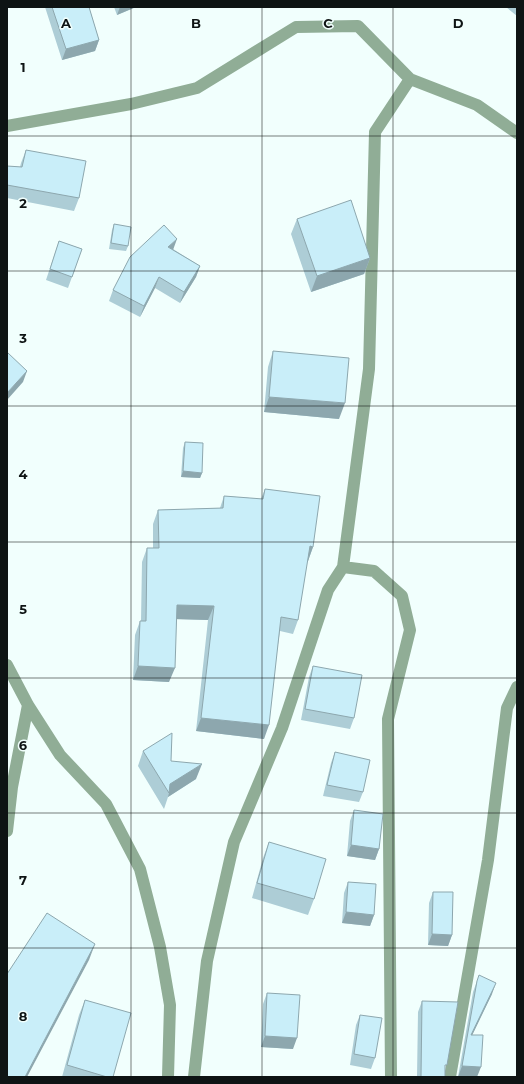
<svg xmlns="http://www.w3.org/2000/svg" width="524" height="1084" font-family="Montserrat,sans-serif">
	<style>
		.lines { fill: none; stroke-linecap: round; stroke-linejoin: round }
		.minor { stroke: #90ad96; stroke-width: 12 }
		.wall { fill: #adcdd6 }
		.shaded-wall { fill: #8da7ae }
		.building { fill: #c9eef9; stroke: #8da7ae }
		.grid { fill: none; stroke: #0e1414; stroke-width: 1; stroke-opacity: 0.55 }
		.grid-label { font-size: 13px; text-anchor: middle; font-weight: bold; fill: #0e1414; stroke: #f1fffd; stroke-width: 3; stroke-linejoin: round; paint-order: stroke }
	</style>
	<rect width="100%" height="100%" fill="#f1fffd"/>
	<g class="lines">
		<path class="minor" d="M7,126l124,-22 66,-16 99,-61 62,-1 52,53 67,26 40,28
			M343,567l31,4 28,25 8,34 -22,89 3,358
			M7,665l21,40 32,50 46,49 34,65 20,78 10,58 -2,72
			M7,831l5,-44 16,-82
			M194,1077l13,-116 27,-119 48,-114 46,-138 15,-23 26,-198 6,-237 35,-53
			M450,1077l38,-217 19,-152 10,-21"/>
	</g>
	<path class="wall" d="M45,7h44l10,33 -4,11 -33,9z
		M114,7h22l-19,8z
		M506,7h11v9z
		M26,150l53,48 -5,13 -67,-13v-32l13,1 1,-4z
		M297,219l73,39 -6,16 -53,18 -20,-58z
		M114,224l14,22 -2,5 -17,-2 3,-19z
		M59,241l23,8 -14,39 -22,-8z
		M173,249l27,17 -4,11 -16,26 -25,-15 -15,29 -31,-16 4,-11z
		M273,351l66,68 -75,-7 4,-45z
		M185,442l17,31 -2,5 -19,-1 2,-29z
		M265,489l48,58 -5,14h-1l-9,59 -5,14 -13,-3 -16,108 -68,-8 12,-111 -31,-1 -8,63 -36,-2 2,-45 5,-14h1l1,-59 5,-14h6v-24l5,-14 62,-2 4,-12 37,3z
		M313,666l41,52 -4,11 -49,-9 8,-43z
		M143,751l28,10 25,18 -28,18 -4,12 -26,-43z
		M335,752l28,40 -4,10 -36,-6 8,-33z
		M354,810l25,39 -4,11 -28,-4 3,-35z
		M269,842l45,57 -6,16 -56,-17 11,-40z
		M348,882l26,33 -4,11 -28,-3 2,-30z
		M433,892l19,43 -4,11 -20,-1 1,-42z
		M477,981l15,13 -20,41 5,42h-19l15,-85z
		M267,993l26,56 -32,-2 2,-43z
		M85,1000l28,77h-51l17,-62z
		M422,1001l23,68v8h-28l1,-65z
		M360,1015l15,43 -4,11 -21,-4 6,-40z"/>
	<path class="shaded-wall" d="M120,7h16l-19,8z
		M99,40l-4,11 -33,9 4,-11z
		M177,239l-4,11 -5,-3z
		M370,258l-6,16 -53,18 6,-16z
		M200,266l-4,11 -16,26 4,-11z
		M159,277l-4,11 -15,29 4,-11z
		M27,371l-4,11 -16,18v-7z
		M269,397l76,6 -6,16 -75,-7z
		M183,471l19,2 -2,5 -19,-1z
		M310,546l3,1 -5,14 -3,-1z
		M177,605l37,1 -6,14 -36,-1z
		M138,666l37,2 -6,14 -36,-2z
		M201,718l68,7 -5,14 -68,-8z
		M202,764l-6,15 -28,18 1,-4 1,-9z
		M351,845l28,4 -4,11 -28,-4z
		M346,912l28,3 -4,11 -28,-3z
		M432,934l20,1 -4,11 -20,-1z
		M95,944l-6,16 -62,117h-2z
		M496,983l-4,11 -25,52 4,-11z
		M265,1036l32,2 -4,11 -32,-2z
		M462,1066l19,1 -4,10h-19z"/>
	<path class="building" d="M52,7h37l10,33 -33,9z
		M26,150l60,11 -7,37 -72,-13v-19l15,1z
		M351,200l19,58 -53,18 -20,-57z
		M114,224l17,3 -3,19 -17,-3z
		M164,225l13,14 -9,8 32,19 -16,26 -25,-15 -15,29 -31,-16 17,-33z
		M59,241l23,8 -10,28 -22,-8z
		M273,351l76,7 -4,45 -76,-6z
		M8,353l19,18 -20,22v-38z
		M185,442l18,1 -1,30 -19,-2z
		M265,489l55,7 -7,51 -3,-1 -12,74 -17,-3 -12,108 -68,-7 13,-112 -37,-1 -2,63 -37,-2 2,-45h6l1,-73h12l-1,-38 65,-2 1,-12 39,3z
		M313,666l49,9 -8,43 -49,-9z
		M172,733l-1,28 31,3 -32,20 -1,9 -26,-42z
		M335,752l35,8 -7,32 -36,-7z
		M354,810l29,4 -4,35 -28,-4z
		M269,842l57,17 -12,40 -57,-16z
		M348,882l28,2 -2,31 -28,-3z
		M433,892h20l-1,43 -20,-1z
		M47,913l48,31 -70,133h-18v-103z
		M479,975l17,8 -25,52h12l-2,32 -19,-1 15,-85z
		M267,993l33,2 -3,43 -32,-2z
		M85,1000l46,13 -18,64h-6l-40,-12z
		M422,1001l36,1 -11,63h-2v12h-24z
		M360,1015l22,3 -7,40 -21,-4z"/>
	<path class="grid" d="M131,7v1070M262,7v1070M393,7v1070M7,136h510M7,271h510M7,406h510M7,542h510M7,678h510M7,813h510M7,948h510"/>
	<g class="grid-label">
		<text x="66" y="28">A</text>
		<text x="196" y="28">B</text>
		<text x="328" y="28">C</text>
		<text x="458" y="28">D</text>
		<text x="23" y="72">1</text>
		<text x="23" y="208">2</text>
		<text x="23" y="343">3</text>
		<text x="23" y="479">4</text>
		<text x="23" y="614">5</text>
		<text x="23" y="750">6</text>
		<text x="23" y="885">7</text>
		<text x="23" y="1021">8</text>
	</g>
	<rect width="524" height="1084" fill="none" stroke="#0e1414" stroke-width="16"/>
</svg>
